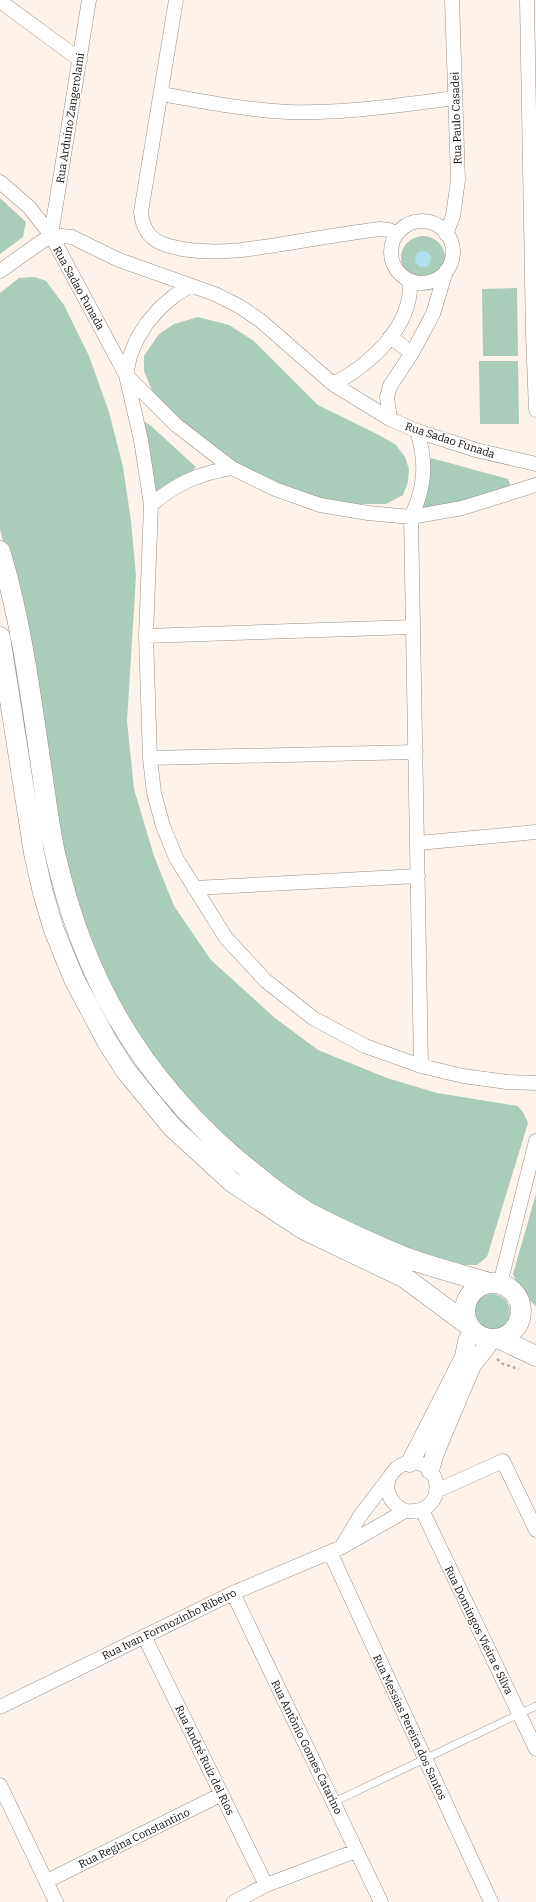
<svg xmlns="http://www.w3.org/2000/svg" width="536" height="1902" font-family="Bitter,serif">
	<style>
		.green { fill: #a9cdba }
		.water { fill: #b1e1ef }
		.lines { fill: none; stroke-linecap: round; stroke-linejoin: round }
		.service-casing { stroke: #999088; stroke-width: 8 }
		.minor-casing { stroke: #999088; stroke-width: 15 }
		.tertiary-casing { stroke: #999088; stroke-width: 19 }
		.secondary-casing { stroke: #999088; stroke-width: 21 }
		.path { stroke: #b5ada6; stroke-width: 2.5; stroke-dasharray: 3 3; stroke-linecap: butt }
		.service { stroke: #fff; stroke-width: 7 }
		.minor { stroke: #fff; stroke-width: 14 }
		.tertiary { stroke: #fff; stroke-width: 18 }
		.secondary { stroke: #fff; stroke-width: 20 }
		.labels { text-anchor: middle; stroke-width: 3.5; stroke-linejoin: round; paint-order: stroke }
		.street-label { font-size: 11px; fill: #161310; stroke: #fff }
	</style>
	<rect width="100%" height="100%" fill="#fef3ea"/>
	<path class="green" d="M0,198l26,24 -3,15 -23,17z
		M401 258a22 22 0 1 1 44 0a22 22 0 1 1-44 0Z
		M35,277l11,4 18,24 25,51 20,56 14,55 8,54 5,55 -9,145 7,68 20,67 20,50 37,54 64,58 43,32 69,28 50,15 81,13 6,8 4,9 -41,134 -10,8h-25l-68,-24 -68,-34 -62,-44 -59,-54 -70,-87 -52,-112 -39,-243 -34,-138v-236l19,-15z
		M517,288l1,68h-35l-1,-67z
		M198,317l31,8 25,16 64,64 61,30 17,10 9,12 4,12 -1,13 -5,13 -17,9h-31l-41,-6 -74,-29 -64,-50 -23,-26 -9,-22v-15l15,-22 15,-10z
		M479,361h39l1,63h-39z
		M145,422l5,3 46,42 -4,5 -34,20h-5l-12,-68z
		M431,458l77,21 3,7 -17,9 -74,15c8,-16 12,-30 8,-48z
		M536,1194v112l-14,-12 -9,-20z
		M474 1312a18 18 0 1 1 36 0a18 18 0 1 1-36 0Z"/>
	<path class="water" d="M415 259a8 8 0 1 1 16 0a8 8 0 1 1-16 0Z"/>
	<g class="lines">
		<defs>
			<path id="service" d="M334,1802l202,-96"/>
			<path id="minor" d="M176,0l-35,212c1,12 6,24 18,30 7,4 15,5 23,7 37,6 71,0 107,-6 30,-5 60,-10 91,-14l9,1 8,3
				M527,0l6,334 3,76
				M0,1l80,59
				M161,94c42,7 84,16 127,18 56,2 112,-7 167,-14
				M0,182l29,25 22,28 75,140 50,50 56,43 43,21 45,16 48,8 43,4 51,-9 74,-23
				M391 252a31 31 0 1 1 62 0a31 31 0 1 1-62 0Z
				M446,234l7,-18 5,-36 -6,-180
				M51,235l21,2 47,23 96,34 24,12 22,15 72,63 57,35 27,12 59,19 60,14
				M51,235l38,-235
				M0,271l51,-36
				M190,286l-16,10 -14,12 -13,15 -10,16 -7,17 -4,19 15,65 10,65 -5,131 4,122 4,35 9,33 13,32 50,80 40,43 47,37 52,28 56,20 42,10 44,6 29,1
				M390,337l22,16
				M333,384c37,-19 80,-58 77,-103
				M390,419l-3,-22 3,-11 22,-33 21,-39 13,-43
				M417,431c10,31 8,57 -6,86l10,549
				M151,505c24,-21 49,-32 81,-37
				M146,636l267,-9
				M150,758l266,-6
				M418,843l118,-11
				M194,888l224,-12
				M500,1284l36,-143
				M436,1491l67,-30 33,69
				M422,1510l114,239
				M342,1546l18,-30 29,-38
				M330,1552l161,350
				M233,1593l148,309
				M144,1636l122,249
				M0,1707l233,-114 109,-46 63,-36c45,5 38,-54 3,-48 -6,1 -11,4 -15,9 -12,15 -3,32 12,39
				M0,1785l56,117
				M47,1881l175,-87
				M234,1902l32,-17 90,-34"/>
			<path id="tertiary" d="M410,1463l54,-106 3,-16 6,-10
				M430,1470l5,-17 37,-88 13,-16 6,-10"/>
			<path id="secondary" d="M0,551c22,72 31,147 42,221 4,27 7,54 13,81 28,124 83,220 179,304 24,20 50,42 77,57 31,16 64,31 96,44 27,10 56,17 83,25
				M0,637l34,216 9,40 11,37 20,49 34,64 18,28 46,56 60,55 71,47 102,49 62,46
				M465 1311a28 28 0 1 1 56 0a28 28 0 1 1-56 0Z
				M500,1339l36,17"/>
		</defs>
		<use href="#service" class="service-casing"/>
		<use href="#minor" class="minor-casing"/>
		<use href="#tertiary" class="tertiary-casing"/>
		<use href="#secondary" class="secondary-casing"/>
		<path class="path" d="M497,1359l6,5 16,5"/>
		<use href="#service" class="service"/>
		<use href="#minor" class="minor"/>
		<use href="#tertiary" class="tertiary"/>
		<use href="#secondary" class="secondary"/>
	</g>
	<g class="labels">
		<g class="street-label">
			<text transform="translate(70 118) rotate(-81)" y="4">Rua Arduino Zangerolami</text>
			<text transform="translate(456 118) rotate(-92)" y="4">Rua Paulo Casadei</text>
			<text transform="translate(79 288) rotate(61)" y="4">Rua Sadao Funada</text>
			<text transform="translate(450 440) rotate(18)" y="4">Rua Sadao Funada</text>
			<text transform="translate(169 1624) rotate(-26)" y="4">Rua Ivan Formozinho Ribeiro</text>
			<text transform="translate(479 1630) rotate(64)" y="4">Rua Domingos Vieira e Silva</text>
			<text transform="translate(410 1727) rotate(65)" y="4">Rua Messias Pereira dos Santos</text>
			<text transform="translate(307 1747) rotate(64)" y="4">Rua Antônio Gomes Catarino</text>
			<text transform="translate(205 1760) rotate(64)" y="4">Rua André Ruiz del Rios</text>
			<text transform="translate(134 1838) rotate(-26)" y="4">Rua Regina Constantino</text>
		</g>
	</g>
</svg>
